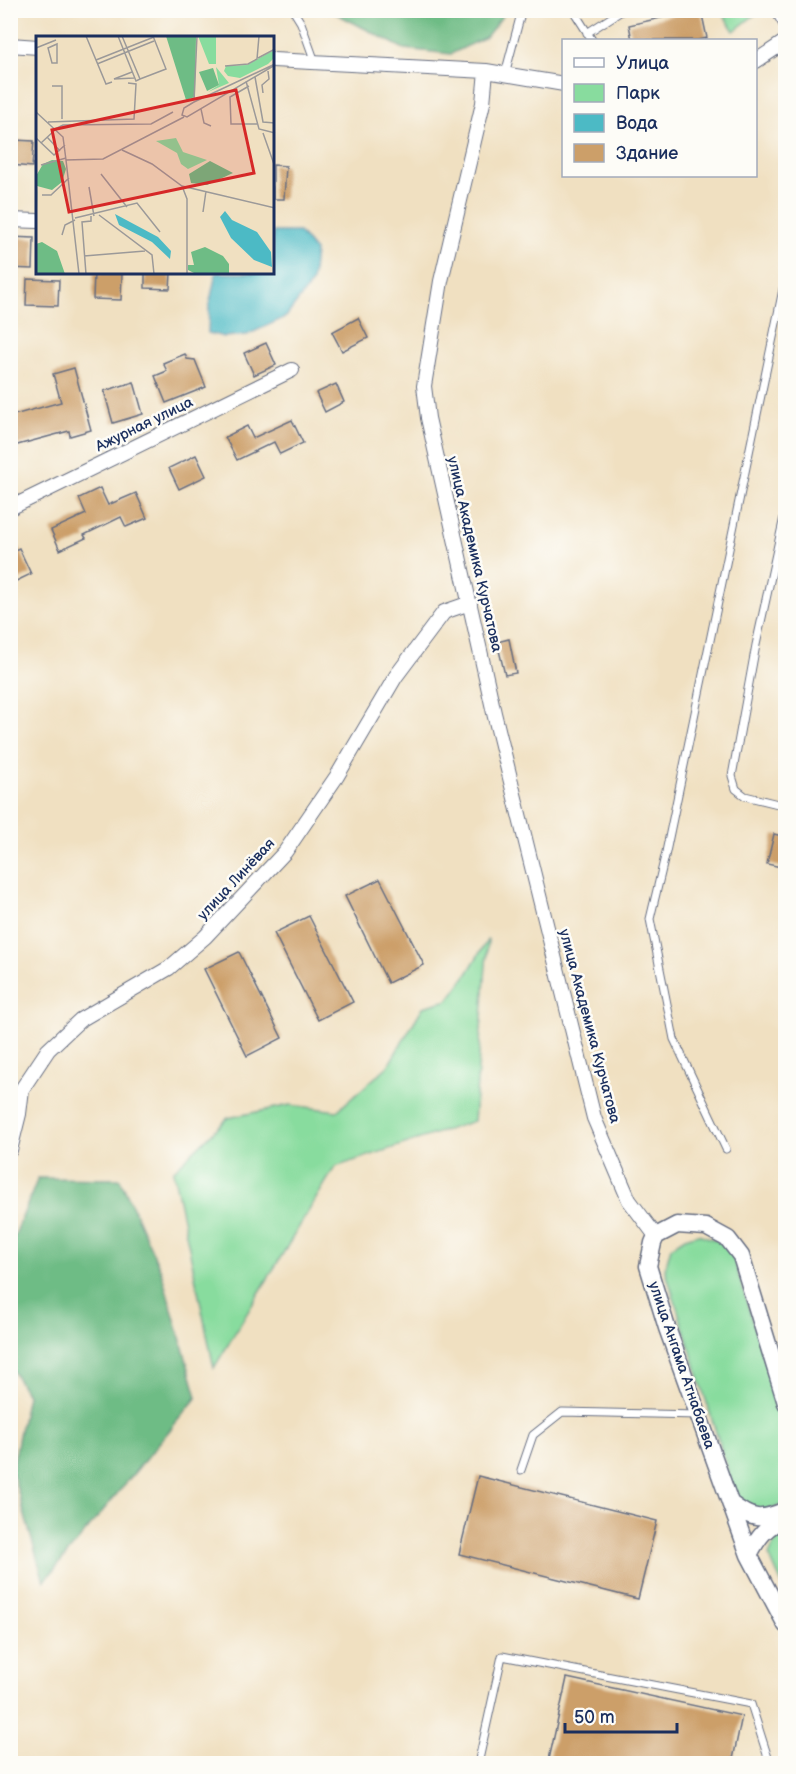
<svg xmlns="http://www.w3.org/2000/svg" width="796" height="1774" font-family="'Balsamiq Sans',sans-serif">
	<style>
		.green { fill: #88dc9e; stroke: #52867e; stroke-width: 1.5 }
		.forest { fill: #6ebc85; stroke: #447672; stroke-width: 1.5 }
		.water { fill: #4cbac5; stroke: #347492; stroke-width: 1.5 }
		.building { fill: #cc9f69 }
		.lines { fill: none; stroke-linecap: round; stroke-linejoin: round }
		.service-casing { stroke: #666d81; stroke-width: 9 }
		.minor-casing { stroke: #666d81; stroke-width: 16 }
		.tertiary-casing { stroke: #666d81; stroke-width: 19 }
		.service { stroke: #fff; stroke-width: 7 }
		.minor { stroke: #fff; stroke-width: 14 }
		.tertiary { stroke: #fff; stroke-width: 16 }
		.labels { text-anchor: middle; stroke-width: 5; stroke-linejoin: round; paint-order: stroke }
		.street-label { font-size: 15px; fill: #1b2f5e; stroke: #fdfcf7 }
		.inset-road { fill: none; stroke: #9b9999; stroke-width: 1.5 }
		.view { fill: #d62828; fill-opacity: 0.15; stroke: #d62828; stroke-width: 3 }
		.inset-edge { fill: none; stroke: #1b2f5e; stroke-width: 3 }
	</style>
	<rect width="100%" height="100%" fill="#fdfcf7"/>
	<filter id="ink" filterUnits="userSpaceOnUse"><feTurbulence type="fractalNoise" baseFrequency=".0167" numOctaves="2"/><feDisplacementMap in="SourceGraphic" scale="12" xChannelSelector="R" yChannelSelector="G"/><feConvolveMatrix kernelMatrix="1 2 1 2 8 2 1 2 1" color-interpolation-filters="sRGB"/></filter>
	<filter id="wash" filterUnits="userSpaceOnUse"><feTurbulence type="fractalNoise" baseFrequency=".008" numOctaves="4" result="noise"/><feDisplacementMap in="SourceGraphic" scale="24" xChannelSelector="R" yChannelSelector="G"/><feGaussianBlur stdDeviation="1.35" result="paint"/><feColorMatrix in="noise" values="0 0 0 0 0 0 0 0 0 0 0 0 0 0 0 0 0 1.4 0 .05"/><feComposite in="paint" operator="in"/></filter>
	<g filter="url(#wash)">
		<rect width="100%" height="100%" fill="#f0e0c1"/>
		<path class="green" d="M721,11h35l1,2 -23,18z
			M488,939l-14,182 -139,46 -121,201 -41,-197 55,-53 62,-13 47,6 51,-45 35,-59 25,-7 19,-26z
			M698,1234l23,8 12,14 52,174 1,73c-26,13 -31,10 -51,-10l-70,-224 6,-22 14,-9z
			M785,1536h1l-1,55 -16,-36 7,-16z"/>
		<path class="forest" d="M331,11h174l-1,3 -18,23 -35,17 -47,-5z
			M38,1178l82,1 41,92 36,126 -153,185 -32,-111 15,-76 -16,-27v-123z"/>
		<path class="water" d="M273,232h26l16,19 -3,31 -26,35 -39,18 -23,2 -16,-4 1,-27 7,-33h57z"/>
		<g id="blocks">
			<path class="building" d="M696,10h5l6,28 -10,2h-65l-3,-15z
				M13,140l21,1 -2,26 -21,-2z
				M273,165l13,1 -2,33h-11z
				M10,237l24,1 -1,31 -23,-1z
				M94,273h28l-1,27 -28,-1z
				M145,273h26l-1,16 -25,-1z
				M27,279l32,1 -1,26 -32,-1z
				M358,318l10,20 -26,13 -10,-19z
				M266,343l10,22 -22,10 -10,-22z
				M185,354l2,5 8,1 11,27 -40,16 -11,-27 12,-5 -4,-8z
				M74,368l17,62 -21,6 -1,-5 -59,16v-31l51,-14 -8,-28z
				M134,382l9,32 -30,9 -9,-32z
				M336,384l8,18 -19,10 -9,-19z
				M292,420l11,23 -23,11 -6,-12 -37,18 -12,-23 22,-11 6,12z
				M196,455l10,21 -27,13 -10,-21z
				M100,488l8,17 28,-12 11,25 -21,9 -5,-10 -37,18 2,3 -26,12 -9,-20 35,-16 -7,-16z
				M19,548l12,26 -21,10v-32z
				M509,639l7,34 -11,2 -8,-33z
				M774,834l12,3v31l-19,-4z
				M380,879l44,86 -36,18 -43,-87z
				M309,916l44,86 -35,18 -44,-87z
				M239,952l43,86 -35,18 -43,-87z
				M478,1476l179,45 -19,78 -179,-45z
				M567,1678l175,38 -10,48h-184z"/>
		</g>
	</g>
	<g filter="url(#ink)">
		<use href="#blocks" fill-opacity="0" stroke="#666d81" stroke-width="1.5"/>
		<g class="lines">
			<defs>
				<path id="service" d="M293,10l8,13 14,39
					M573,10l19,30
					M774,10l12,20
					M587,33l36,-23
					M505,74l17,-64
					M786,508l-30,137 -24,131 4,13 9,7 41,10
					M726,1149l-52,-110 -24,-120 16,-67 120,-577
					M521,1470l12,-35 29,-23 136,3
					M478,1764l24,-108 249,48 19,60"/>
				<path id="minor" d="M10,45l28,2
					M273,60l213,11 -3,32 -42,178 -17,105 4,32 66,295 100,405 35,82 27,36
					M756,61l30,-20
					M486,71l78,13
					M10,220l28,1
					M10,508l282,-138
					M10,1150l9,-36 3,-25 26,-39 32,-30 89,-52 36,-31 80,-85 52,-76 59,-100 48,-64 26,-9"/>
				<path id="tertiary" d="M786,1403l-45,-147 -13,-17 -22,-12 -29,-2 -21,11 -3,7 -5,23 19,62 82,227 37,70
					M730,1503c22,17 30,18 56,7
					M749,1555c8,-16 18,-31 37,-36"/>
			</defs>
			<use href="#service" class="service-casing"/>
			<use href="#minor" class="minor-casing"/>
			<use href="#tertiary" class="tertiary-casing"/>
			<use href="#service" class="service"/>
			<use href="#minor" class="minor"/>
			<use href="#tertiary" class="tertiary"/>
		</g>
	</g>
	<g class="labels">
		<g class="street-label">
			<text transform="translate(144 424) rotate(-26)" y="5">Ажурная улица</text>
			<text transform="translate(475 554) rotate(77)" y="5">улица Академика Курчатова</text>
			<text transform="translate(236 879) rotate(-47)" y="5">улица Линёвая</text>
			<text transform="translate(590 1026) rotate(75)" y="5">улица Академика Курчатова</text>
			<text transform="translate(682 1365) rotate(71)" y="5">улица Ангама Атнабаева</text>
		</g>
	</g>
	<g transform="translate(36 36)">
		<rect width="238" height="238" fill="#f0e0c1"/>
		<path d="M162,0h18v28h-7zM238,14v8l-6,6 -28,14 -12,-2 -4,-5 2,-5 21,-1zM180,31l13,16 -21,9 11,-7zM140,102l7,14 24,8 -19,9 -7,-5 -4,-11 -21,-12z" fill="#88dc9e"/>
		<path d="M130,0h30l-1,61 -9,3zM177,32l6,17 -12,6 -8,-19zM16,124l11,1 3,8 -4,13 -10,8 -15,-4 1,23 -2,-33 7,-12zM174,125l23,12 -26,12 -16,-2 -2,-9zM6,206l15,9 8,23h-29v-30zM169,211l18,9 6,8v10h-33l-8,-4v-5h6l-3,-13z" fill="#6ebc85"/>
		<path d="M189,175l7,9 25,12 14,20 1,15 -18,-7 -23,-22 -11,-21zM79,178l43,23 13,14 -1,8 -18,-17 -33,-17z" fill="#4cbac5"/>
		<path class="inset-road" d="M50,0l20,48 6,-2M82,0l18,45 4,-2M86,0l18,43M21,8v19h-5l-4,-15zM0,12l20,-8M222,22l17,-9M60,24l58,-23M61,28l57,-23M239,28l-81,38 -10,6 -2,7 5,2 88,-52M189,30l23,-2 9,-5 2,-23M96,36l-18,7 20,-1M219,41l8,45 12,1M104,43l26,-10 -13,-33M210,45l13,48 16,4M16,50h10v33M213,50l-19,11 1,27h26M227,57l-1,-8 7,-6 -1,-8M158,64l3,-64M165,73l3,14 7,3M0,76l27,25 3,23M12,86l86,-3 2,-35 -8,-1M19,93l8,-4 88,-1 22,-12M227,97l12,34M11,101l13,14M0,102l18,17 11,-10M5,107l15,-14M86,114l30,14 30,22 93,22M5,129l25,-7M65,138l26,33M146,150l5,13v75M53,151l5,29M6,159h9l18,-17M167,176l3,-21M63,179l53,40 2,19M39,182l62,-15 23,29M26,199l3,-10 10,-5M48,220l61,-5M43,238l-13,-114 37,-1 81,-42M50,238l-4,-52 9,-1v-5"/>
		<path class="view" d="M200,54l18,83 -185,39 -17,-82z"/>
		<rect width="238" height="238" class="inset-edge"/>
	</g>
	<rect width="796" height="1774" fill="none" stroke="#fdfcf7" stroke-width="36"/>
	<rect x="562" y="39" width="195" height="138" fill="#fdfcf7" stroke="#a3aaba" stroke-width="1.5"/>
	<rect x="574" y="58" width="30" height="9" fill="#ffffff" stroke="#a3aaba" stroke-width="1.5"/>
	<text x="616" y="69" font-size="18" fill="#1b2f5e">Улица</text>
	<rect x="574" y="84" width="30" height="18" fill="#88dc9e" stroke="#a3aaba" stroke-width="1.5"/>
	<text x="616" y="99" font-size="18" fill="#1b2f5e">Парк</text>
	<rect x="574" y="114" width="30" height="18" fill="#4cbac5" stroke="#a3aaba" stroke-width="1.5"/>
	<text x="616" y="129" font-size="18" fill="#1b2f5e">Вода</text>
	<rect x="574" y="144" width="30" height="18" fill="#cc9f69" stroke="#a3aaba" stroke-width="1.5"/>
	<text x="616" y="159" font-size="18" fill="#1b2f5e">Здание</text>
	<path d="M565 1723v9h112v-9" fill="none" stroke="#1b2f5e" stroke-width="3"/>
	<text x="574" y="1723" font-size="18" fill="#1b2f5e" stroke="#fdfcf7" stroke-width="4.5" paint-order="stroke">50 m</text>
</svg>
